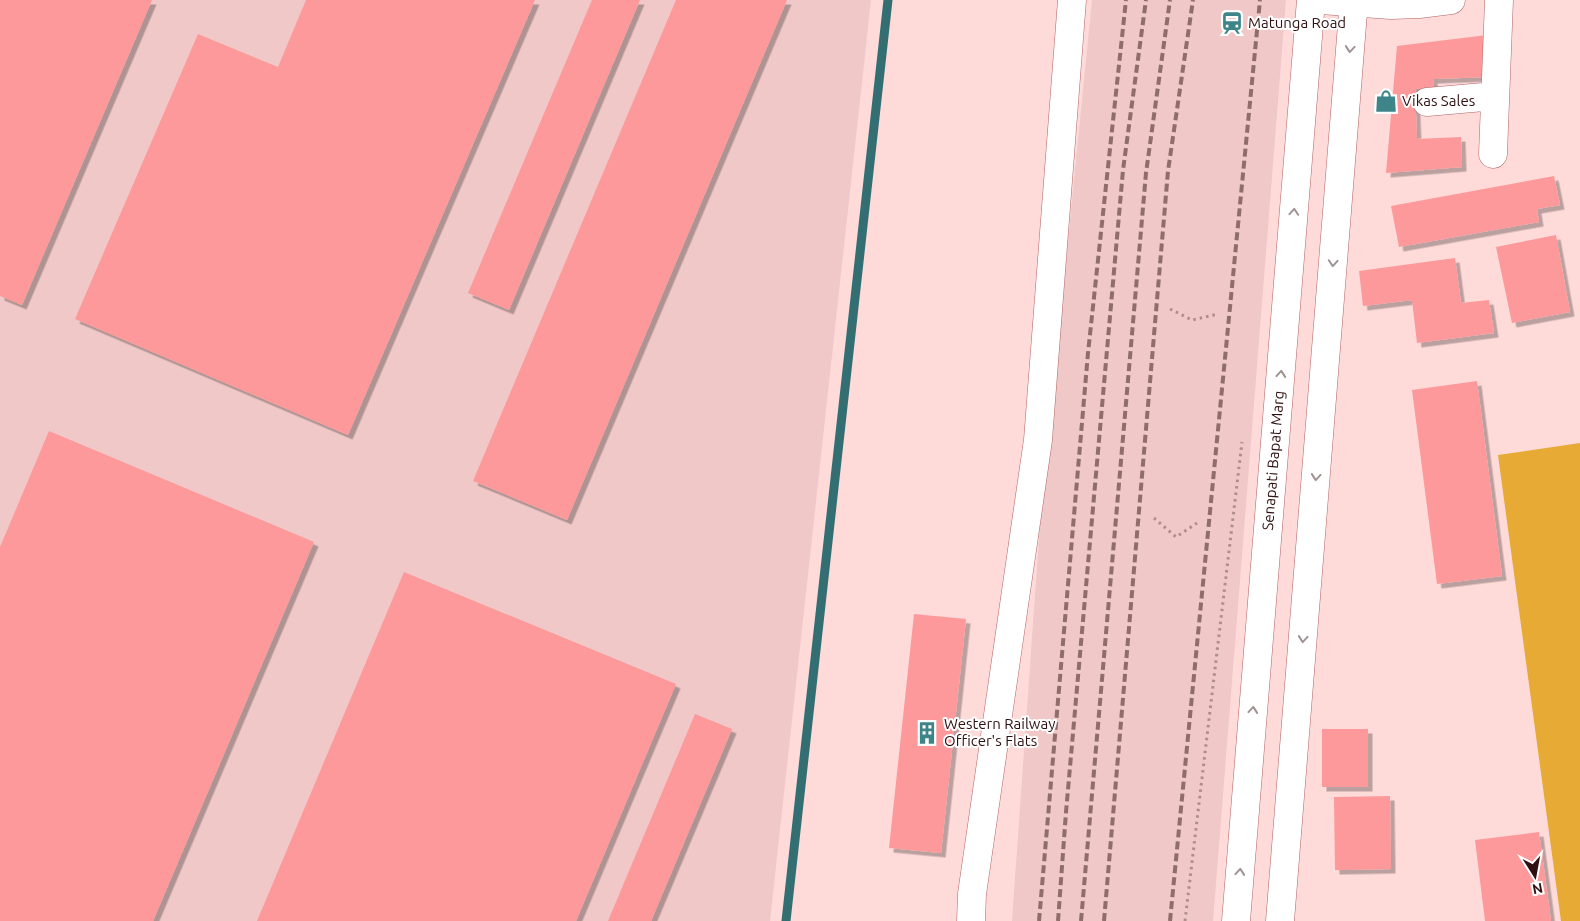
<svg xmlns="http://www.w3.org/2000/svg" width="1580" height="921" font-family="Ubuntu,sans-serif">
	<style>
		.built { fill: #efc8c7 }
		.green { fill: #e6aa35 }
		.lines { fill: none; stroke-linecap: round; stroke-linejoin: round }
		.stream { stroke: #326e72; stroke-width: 9 }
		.building { fill: #fd999a; filter: url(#shadow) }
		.minor-casing { stroke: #b16363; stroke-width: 29 }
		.tertiary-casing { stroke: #b16363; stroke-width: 29 }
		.secondary-casing { stroke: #b16363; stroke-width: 29 }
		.path { stroke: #b08d8d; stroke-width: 3; stroke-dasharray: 2.5 4; stroke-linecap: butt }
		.minor { stroke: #fff; stroke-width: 28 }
		.tertiary { stroke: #fff; stroke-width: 28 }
		.secondary { stroke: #fff; stroke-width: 28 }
		.rail { stroke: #8f6d6d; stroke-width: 4; stroke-dasharray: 8 4; stroke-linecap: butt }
		.oneway { stroke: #a19394 }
		.labels { text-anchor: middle; stroke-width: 4; stroke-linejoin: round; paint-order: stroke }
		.poi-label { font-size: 15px; fill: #2f1011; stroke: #fff; text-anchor: start }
		.street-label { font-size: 15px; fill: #2f1011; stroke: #fff }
	</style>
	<defs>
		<filter id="shadow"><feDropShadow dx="4.5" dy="4.5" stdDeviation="0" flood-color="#0004"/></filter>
	</defs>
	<rect width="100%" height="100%" fill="#fedad9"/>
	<path class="built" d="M0,0h871l-101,921h-770z
		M1092,0h194l-73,921h-201l29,-411z"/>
	<path class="green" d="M1580,443v478h-19l-63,-466z"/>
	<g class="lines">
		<path class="stream" d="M786,921l102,-921"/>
	</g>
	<path class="building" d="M0,0h152l-130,305 -22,-9z
		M306,0h229l-187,435 -273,-116 123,-285 80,33z
		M592,0h48l-131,310 -41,-17z
		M676,0h111l-220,520 -94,-39z
		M1487,35l2,42 -56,2 1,9 -19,1 2,50 44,-2 1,30 -76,6 11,-127z
		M1554,176l6,29 -23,4 2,13 -140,25 -8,-41z
		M1556,235l14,77 -58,11 -16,-76z
		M1455,258l6,45 28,-3 5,33 -77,10 -5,-43 -49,6 -4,-35z
		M1477,381l25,195 -65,8 -25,-194z
		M49,431l265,111 -161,379h-153v-374z
		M404,572l272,112 -100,237h-319z
		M914,614l52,5 -25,234 -52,-5z
		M695,714l37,15 -81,192h-43z
		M1322,729h46v58h-46z
		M1390,796l1,73 -56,1 -1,-73z
		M1539,832l12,89h-66l-10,-81z"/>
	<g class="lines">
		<defs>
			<path id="minor" d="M1321,0l70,5 28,-1 32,-4
				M1427,102l68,-6
				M1493,154l6,-154"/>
			<path id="tertiary" d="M971,921l1,-27 66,-454 34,-440"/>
			<g id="secondary">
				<path id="s1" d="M1236,921l75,-921"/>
				<path d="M1280,921l74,-921"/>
			</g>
		</defs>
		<use href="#minor" class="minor-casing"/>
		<use href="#tertiary" class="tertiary-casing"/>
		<use href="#secondary" class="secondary-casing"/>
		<path class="path" d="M1170,309l22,11 26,-6
			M1154,518l22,19 21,-14
			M1185,921l57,-479"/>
		<use href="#minor" class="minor"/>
		<use href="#tertiary" class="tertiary"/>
		<use href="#secondary" class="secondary"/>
		<path class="rail" d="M1039,921l49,-568 38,-353
			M1058,921l8,-109 57,-642 23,-170
			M1081,921l65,-748 24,-173
			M1104,921l64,-750 25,-171
			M1170,921l90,-921"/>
	</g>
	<defs><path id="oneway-chevron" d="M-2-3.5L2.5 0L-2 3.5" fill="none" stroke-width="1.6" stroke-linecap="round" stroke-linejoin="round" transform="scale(1.25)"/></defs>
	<g class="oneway">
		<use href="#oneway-chevron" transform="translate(1350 49) rotate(95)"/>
		<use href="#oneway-chevron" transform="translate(1294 212) rotate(-86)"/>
		<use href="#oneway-chevron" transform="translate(1333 263) rotate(94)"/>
		<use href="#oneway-chevron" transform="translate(1281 374) rotate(-85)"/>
		<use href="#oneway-chevron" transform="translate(1316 477) rotate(95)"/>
		<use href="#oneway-chevron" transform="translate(1303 639) rotate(95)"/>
		<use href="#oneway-chevron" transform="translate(1253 710) rotate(-85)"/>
		<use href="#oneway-chevron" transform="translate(1240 872) rotate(-85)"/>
	</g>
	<defs>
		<symbol id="station-bare" viewBox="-9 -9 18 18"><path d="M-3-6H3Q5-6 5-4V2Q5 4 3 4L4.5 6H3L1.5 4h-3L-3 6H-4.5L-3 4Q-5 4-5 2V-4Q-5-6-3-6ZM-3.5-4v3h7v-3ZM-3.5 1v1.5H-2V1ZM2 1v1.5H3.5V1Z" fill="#3d8589" stroke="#fff" stroke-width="2.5" paint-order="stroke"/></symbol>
		<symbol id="shop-bare" viewBox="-9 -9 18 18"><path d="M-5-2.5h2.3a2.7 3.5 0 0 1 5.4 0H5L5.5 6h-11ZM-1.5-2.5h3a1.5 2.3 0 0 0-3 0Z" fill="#3d8589" stroke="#fff" stroke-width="2.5" paint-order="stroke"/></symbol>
		<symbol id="building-bare" viewBox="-9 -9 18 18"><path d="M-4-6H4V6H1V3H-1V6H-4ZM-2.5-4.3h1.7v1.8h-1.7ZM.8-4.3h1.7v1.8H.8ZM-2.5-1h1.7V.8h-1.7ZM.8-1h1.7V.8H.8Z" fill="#3d8589" stroke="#fff" stroke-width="2.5" paint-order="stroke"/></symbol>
	</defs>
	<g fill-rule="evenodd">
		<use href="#station-bare" x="1216" y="7" width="32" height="32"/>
		<use href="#shop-bare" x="1370" y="85" width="32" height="32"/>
		<use href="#building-bare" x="911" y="717" width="32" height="32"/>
	</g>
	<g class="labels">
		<g class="poi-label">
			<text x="1248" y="28">Matunga Road</text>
			<text x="1402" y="106">Vikas Sales</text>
			<text x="944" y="729">Western Railway<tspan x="944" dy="17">Officer's Flats</tspan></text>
		</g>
		<g class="street-label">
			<text dy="5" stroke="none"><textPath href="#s1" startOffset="462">Senapati Bapat Marg</textPath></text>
		</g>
	</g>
	<g transform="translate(1535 876) rotate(169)" stroke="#ffffff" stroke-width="4" paint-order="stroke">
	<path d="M0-4L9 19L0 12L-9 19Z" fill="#2f1011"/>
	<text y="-8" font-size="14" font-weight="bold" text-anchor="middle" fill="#2f1011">N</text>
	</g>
</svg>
